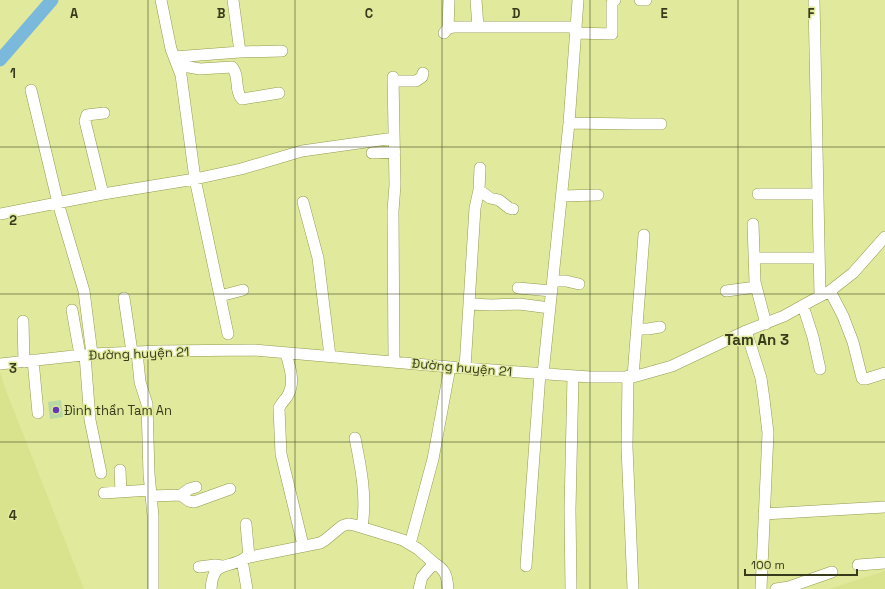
<svg xmlns="http://www.w3.org/2000/svg" width="885" height="589" font-family="'Space Grotesk',sans-serif">
	<style>
		.built { fill: #d9e38d }
		.lines { fill: none; stroke-linecap: round; stroke-linejoin: round }
		.river { stroke: #7ab9db; stroke-width: 13 }
		.building { fill: #b8d9a3 }
		.minor-casing { stroke: #949b51; stroke-width: 12 }
		.minor { stroke: #fff; stroke-width: 11 }
		.grid { fill: none; stroke: #373a1b; stroke-width: 1; stroke-opacity: 0.55 }
		.poi-dot { fill: #623ab2; stroke: #e0e99c; stroke-width: 1.5 }
		.labels { text-anchor: middle; stroke-width: 3; stroke-linejoin: round; paint-order: stroke }
		.street-label { font-size: 13px; fill: #373a1b; stroke: #e0e99c }
		.poi-label { font-size: 13px; fill: #373a1b; stroke: #e0e99c; text-anchor: start }
		.quarter-label { font-size: 15px; font-weight: bold; fill: #373a1b; stroke: #e0e99c }
		.grid-label { font-size: 13px; text-anchor: middle; font-weight: bold; fill: #373a1b; stroke: #e0e99c; stroke-width: 3; stroke-linejoin: round; paint-order: stroke }
	</style>
	<rect width="100%" height="100%" fill="#e0e99c"/>
	<path class="built" d="M0,372l5,16 79,201h-84z
		M885,571v18h-56z"/>
	<g class="lines">
		<path class="river" d="M0,60l52,-60"/>
	</g>
	<path class="building" d="M61,400l2,17 -13,2 -2,-17z"/>
	<g class="lines">
		<defs>
			<path id="minor" d="M161,0l10,49 10,26 14,104 33,155
				M233,0l7,52
				M476,0l2,27
				M640,0h6
				M814,0l6,296
				M448,28l1,-28
				M444,33l4,-5 6,-1h121
				M575,33l37,1v-31l1,-2 2,-1
				M174,57l66,-5 42,-1
				M178,65l22,4 32,-2c8,9 2,24 10,32l37,-6
				M393,77l2,108 -2,26 1,151
				M394,81h22l6,-4 1,-4
				M31,90l27,113 26,88 8,63
				M569,123l64,1h28
				M372,153l23,-1
				M479,190l11,8 9,2 10,8 4,1
				M103,194l-18,-73 2,-6 17,-2
				M758,194h60
				M562,196l36,-1
				M303,202l15,56 12,98
				M0,214l103,-20 92,-15 46,-10 61,-18 92,-13
				M753,224l2,58 11,42
				M754,258h65
				M553,281h13l13,3
				M518,288l34,3
				M726,291l30,-4
				M830,291l13,25 10,26 9,36 1,1h3l19,-6
				M220,296l23,-6
				M124,298l8,54
				M469,304l23,1 27,-1 31,4
				M803,306l10,31 7,32
				M72,310l8,45
				M23,321l1,41
				M637,329h11l12,-2
				M746,331l15,47 3,21 4,34 -7,156
				M137,352l3,30 7,22 2,70 4,42v73
				M286,353c3,12 9,27 3,40 -2,6 -7,8 -10,15l2,46 22,91
				M85,355l5,65 11,53
				M33,360l5,53
				M0,364l92,-10 67,-3 95,-1 196,17 140,10h43l39,-11 74,-35 38,-15 27,-15 19,-10 23,-18 32,-36
				M465,368l10,-160 4,-18 1,-22
				M543,374l26,-251 9,-123
				M628,376l-1,71 6,142
				M633,377l11,-142
				M355,438c6,30 12,59 7,89
				M120,470l1,22
				M104,493l46,-3
				M181,495l8,6 5,1 36,-13
				M151,496l30,-1 8,-6 7,-2
				M764,514l121,-7
				M246,524l3,33
				M410,544l23,-85 17,-92
				M242,560l5,29
				M434,563c12,7 13,13 14,26
				M858,565l27,-2
				M526,566l14,-193
				M199,567l16,-2 7,1
				M211,589c2,-30 16,-19 34,-31l75,-15 5,-3 17,-14 6,-2 6,1 49,15 15,9 16,14 -12,14 -3,12
				M571,589l-1,-80 3,-133
				M776,589l13,-2 43,-15"/>
		</defs>
		<use href="#minor" class="minor-casing"/>
		<use href="#minor" class="minor"/>
	</g>
	<path class="grid" d="M148,0v589M295,0v589M442,0v589M590,0v589M738,0v589M0,147h885M0,294h885M0,442h885"/>
	<circle class="poi-dot" cx="56" cy="410" r="4"/>
	<g class="labels">
		<g class="street-label">
			<text transform="translate(139 353) rotate(-2)" y="5">Đường huyện 21</text>
			<text transform="translate(462 367) rotate(5)" y="5">Đường huyện 21</text>
		</g>
		<g class="poi-label">
			<text x="64" y="415">Đình thần Tam An</text>
		</g>
		<g class="quarter-label">
			<text x="757" y="345">Tam An 3</text>
		</g>
	</g>
	<g class="grid-label">
		<text x="74" y="18">A</text>
		<text x="221" y="18">B</text>
		<text x="369" y="18">C</text>
		<text x="516" y="18">D</text>
		<text x="664" y="18">E</text>
		<text x="811" y="18">F</text>
		<text x="13" y="78">1</text>
		<text x="13" y="225">2</text>
		<text x="13" y="373">3</text>
		<text x="13" y="520">4</text>
	</g>
	<path d="M745 569v6h112v-6" fill="none" stroke="#373a1b" stroke-width="2"/>
	<text x="751" y="569" font-size="12" fill="#373a1b" stroke="#e0e99c" stroke-width="3" paint-order="stroke">100 m</text>
</svg>
